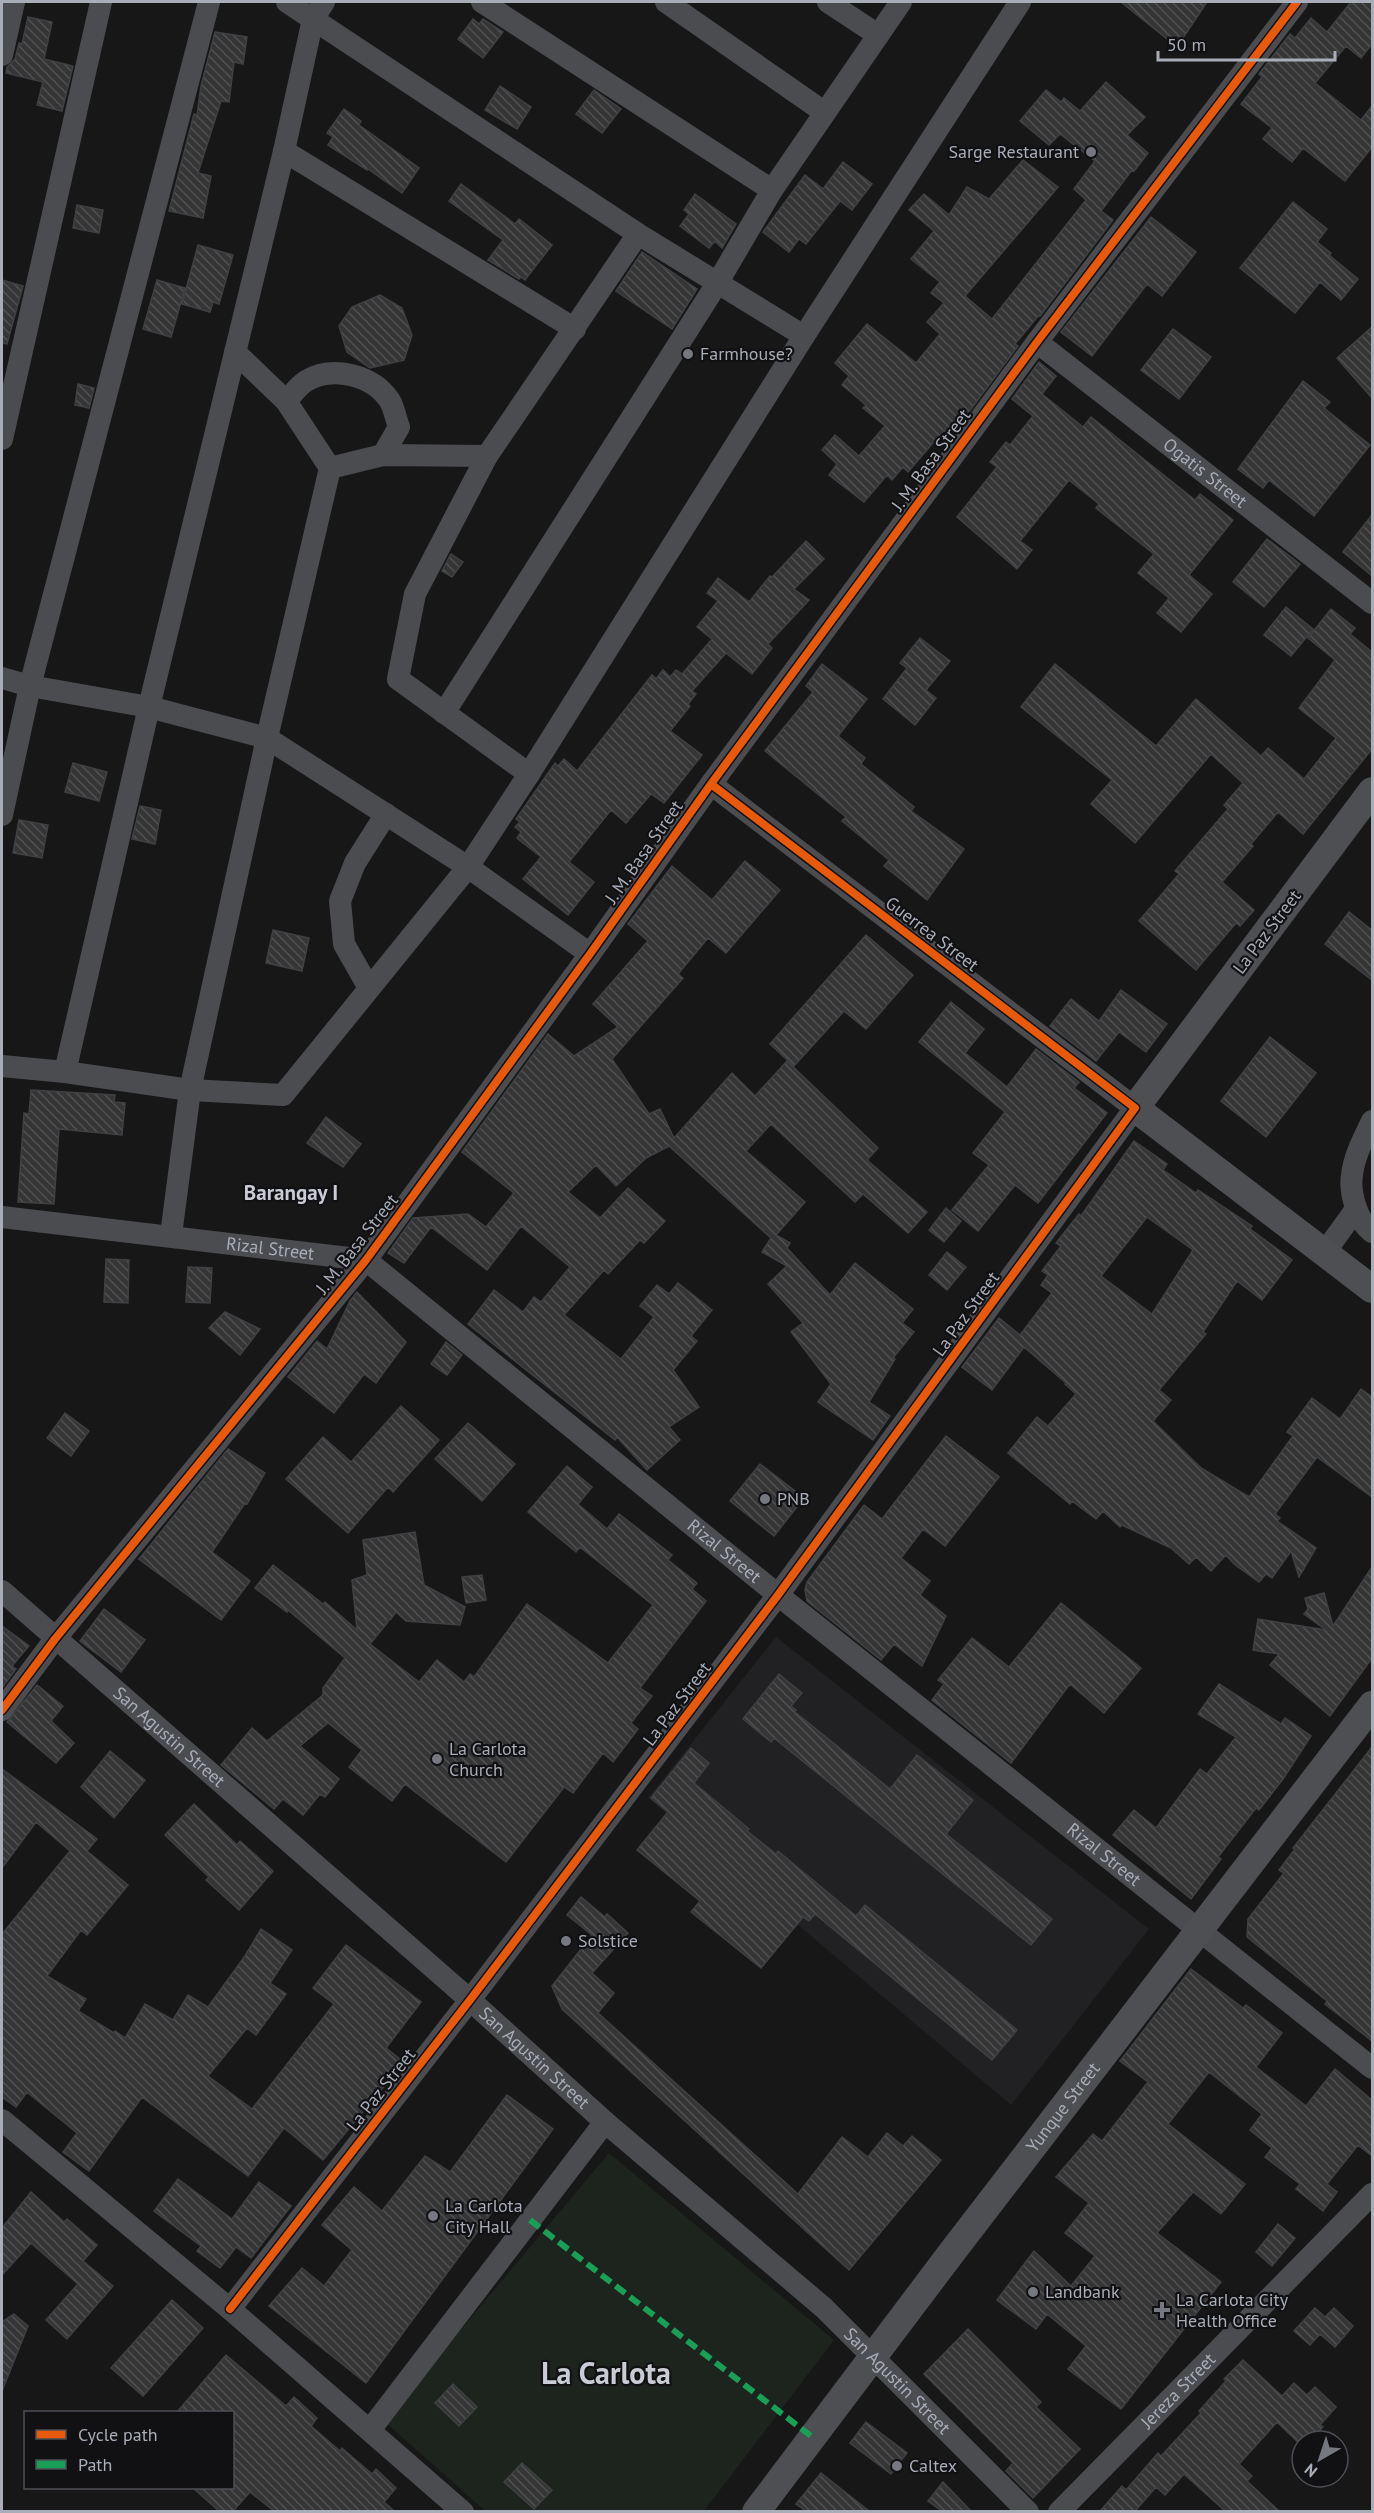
<svg xmlns="http://www.w3.org/2000/svg" width="1374" height="2513" font-family="'PT Sans',sans-serif">
	<style>
		.built { fill: #212123 }
		.park { fill: #1d241e }
		.building { fill: url(#building-back-hatch); stroke: #3f4043; stroke-width: 1.5; fill-rule: evenodd }
		.lines { fill: none; stroke-linecap: round; stroke-linejoin: round }
		.minor { stroke: #4b4c50; stroke-width: 22 }
		.major { stroke: #4d4f52; stroke-width: 28 }
		.quiet { stroke: #1a9f57; stroke-width: 6; stroke-dasharray: 12 6; stroke-linecap: butt }
		.cycleway-casing { stroke: #111113; stroke-width: 11 }
		.cycleway { stroke: #e8590c; stroke-width: 8 }
		.poi-dot { fill: #757880; stroke: #111113; stroke-width: 2 }
		.labels { text-anchor: middle; stroke-width: 4.5; stroke-linejoin: round; paint-order: stroke }
		.poi-label { font-size: 18px; fill: #a8adb8; stroke: #111113; text-anchor: start }
		.street-label { font-size: 18px; fill: #a8adb8; stroke: #111113 }
		.quarter-label { font-size: 21px; font-weight: bold; fill: #c9ccd4; stroke: #111113 }
		.town-label { font-size: 30px; font-weight: bold; fill: #c9ccd4; stroke: #111113 }
	</style>
	<defs>
		<pattern id="building-back-hatch" width="6" height="6" patternUnits="userSpaceOnUse" patternTransform="scale(1.5)"><rect width="6" height="6" fill="#353536"/><path d="M-1 5l2 2M0 0l6 6M5-1l2 2" fill="none" stroke="#4f5051"/></pattern>
	</defs>
	<rect width="100%" height="100%" fill="#171717"/>
	<path class="built" d="M776,1637l373,292 -138,176 -363,-307z"/>
	<path class="park" d="M609,2153l225,187 -130,171h-219l-101,-90z"/>
	<path class="building" d="M1121,2h86l-30,45z
		M1351,2h21v42l-11,14 -15,-12 -31,37 46,37 11,-14v41l-27,34 -42,-33 -11,14 -29,-23 9,-11 -31,-24 21,-27 -3,-3 31,-40 5,4 16,-20 16,14z
		M28,17l24,5 -8,37 29,7 -11,45 -25,-6 6,-23 -37,-9 1,-6 8,-8 4,-16 3,1z
		M473,19l6,5 4,-5 20,13 -20,26 -25,-19z
		M215,32l32,5 -4,27 -9,-2 -5,40 -8,-1 -23,72 13,3 -8,42 -34,-7 25,-97 3,1 4,-29z
		M1106,82l39,35 -18,18 21,18 -14,18 -2,-1 -31,41 12,9 -73,96 -1,-1 -24,29 3,2 -61,82 -7,7 -6,-5 -36,42 -5,-5 -11,13 -5,-5 -23,27 -35,-27 8,-11 -15,-14 13,-15 24,21 26,-30 -22,-18 3,-3 -24,-20 7,-9 -14,-13 32,-39 49,39 24,-29 -13,-12 17,-19 -13,-10 9,-11 -29,-23 23,-28 -25,-21 15,-16 25,21 18,-28 22,12 34,-39 35,27 -93,109 27,23 94,-119 -12,-11 21,-28 -35,-27 -11,11 -29,-24 26,-31 15,12 3,-4 16,13z
		M500,86l31,21 -14,22 -32,-19z
		M594,90l27,19 -19,24 -26,-19z
		M344,109l17,12 -2,4 60,43 -17,25 -34,-24 -1,1 -39,-25 5,-8 -6,-4z
		M843,162l29,22 -20,26 -12,-9 -34,43 -7,-5 -10,13 -26,-20 42,-57 18,14z
		M461,184l54,40 4,-5 33,26 -27,35 -4,-3 -2,2 -31,-19 15,-20 -54,-39z
		M695,194l41,30 -14,24 -7,-7 -6,7 -29,-22 9,-12 -5,-4z
		M1293,202l34,27 -10,13 14,11 -2,2 29,24 -17,21 -21,-18 -25,31 -55,-45z
		M77,205l26,5 -4,23 -26,-5z
		M1151,217l45,35 -34,44 -15,-12 -55,72 -31,-24z
		M198,245l35,10 -14,49 -6,-2 -3,10 -28,-8z
		M642,252l55,37 -25,40 -56,-38z
		M2,280l21,6 -16,58 -5,-1z
		M157,280l28,8 -14,49 -28,-8z
		M380,295l22,13 10,27 -8,25 -34,8 -23,-16 -8,-26 13,-19z
		M1372,327v71l-35,-40z
		M1173,329l38,28 -32,42 -38,-29z
		M1039,362l17,14 -14,18 41,33 8,-10 104,83 5,-6 33,26 -44,55 23,19 -31,38 -24,-19 12,-15 -31,-25 16,-19 -58,-46 3,-4 -30,-24 -49,61 12,9 -15,19 -60,-52 40,-50 -7,-5 16,-20 4,3 23,-29 -21,-17z
		M1303,381l27,21 -6,6 46,37 -56,71 -45,-36 -6,8 -25,-19z
		M78,384l16,4 -5,20 -14,-3z
		M1372,515v61l-29,-24z
		M1267,539l33,25 -36,43 -31,-25z
		M806,541l18,18 -30,30 15,11 -41,44 4,4 -20,26 -26,-21 -34,38 4,3 -8,10 2,2 -20,25 32,24 -38,48 -13,-9 -25,29 -15,-13 -42,52 25,20 -26,33 -45,-36 18,-22 -24,-19 4,-6 -6,-5 5,-5 -4,-3 39,-56 3,3 6,-7 13,12 75,-96 4,4 7,-9 7,7 6,-7 6,4 30,-35 -15,-12 21,-26 -11,-8 11,-15 31,24 21,-26 2,1z
		M451,554l12,8 -11,15 -10,-6z
		M1286,607l27,22 -22,27 -27,-21z
		M1331,609l24,19 -5,6 22,18v97l-69,85 -25,-22 -27,32 2,2 -31,36 32,28 -14,16 -4,-3 -40,47 -57,-49 40,-47 -4,-3 53,-62 -4,-4 19,-22 -32,-29 -76,89 -44,-39 21,-24 -91,-73 34,-43 101,82 40,-47 65,57 7,-8 36,31 32,-41 -37,-30 36,-48 -27,-22z
		M920,638l30,23 -24,29 10,8 -21,27 -32,-26 24,-31 -7,-5z
		M822,664l45,35 -29,37 27,22 -4,6 53,43 -3,4 53,38 -37,51 -43,-34 5,-6 -47,-39 4,-4 -81,-66 48,-59 -7,-6z
		M73,763l34,9 -8,29 -34,-9z
		M140,806l21,4 -6,34 -23,-5z
		M19,820l29,5 -6,33 -29,-5z
		M745,861l35,29 -54,63 -18,-15 -30,36 5,4 -71,81 37,55 11,-5 14,29 58,-65 23,23 32,-35 91,87 -11,12 60,52 -19,21 -45,-39 -8,8 -84,-78 -25,27 59,51 -29,33 14,8 -3,5 43,47 25,-32 58,46 -11,14 12,9 -21,26 2,1 -26,43 21,14 -17,24 -55,-38 13,-18 -40,-52 12,-9 -35,-39 19,-18 -25,-14 9,-14 -102,-92 -23,12 -30,28 -20,-21 -28,27 32,26 28,-30 37,33 -21,22 -4,-3 -32,34 -4,-4 -40,45 57,44 33,-42 -14,-11 17,-21 12,9 9,-11 34,27 -21,26 6,5 -24,29 26,37 -30,20 11,13 -33,30 -30,-33 -2,3 -147,-116 26,-34 29,22 11,-15 7,5 29,-35 -49,-41 -34,44 -56,-43 -27,36 -16,-10 25,-35 55,-4 18,13 28,-34 -52,-41 86,-118 26,22 44,-29 -25,-23 55,-63 -20,-17 44,-58 40,34z
		M1349,912l23,18v50l-47,-36z
		M273,930l36,8 -7,33 -36,-8z
		M866,935l47,40 -47,54 -22,-18 -50,55 -24,-22z
		M1121,990l46,34 -21,28 -27,-20 -23,29 -46,-35 21,-27 28,22z
		M951,1002l33,27 -19,24 42,34 29,-38 43,33 -5,6 33,25 -69,90 -23,-18 -37,46 -26,-21 37,-45 -16,-12 32,-41 -86,-70z
		M1270,1037l46,36 -50,64 -45,-36z
		M31,1090l84,5 -1,7 11,1 -3,32 -63,-6 -5,75 -36,-2 6,-89 5,1z
		M326,1117l35,27 -18,23 -36,-24z
		M1134,1141l33,23 -4,6 33,23 2,-3 54,36 -2,3 42,31 -30,40 -25,-19 -34,51 3,2 -47,56 12,10 -18,21 48,47 48,29 44,-61 -6,-4 25,-34 28,21 21,-30 11,8v100l-55,-40 -42,57 5,4 -3,3 39,27 -17,29 -8,-26 -19,27 -6,-4 -7,8 -25,-18 -8,-9 -15,16 -15,-14 -7,7 -18,-16 -49,-23 -2,2 -17,-16 -7,8 -24,-18 -2,3 -62,-51 29,-36 11,9 28,-32 -11,-10 1,-1 -42,-36 -32,43 -30,-23 37,-49 21,17 32,-42 -11,-8 7,-10 -6,-4 19,-25 -5,-3 23,-29 2,2zM1147,1217l46,33 -41,64 -51,-38z
		M946,1208l15,13 -17,21 -15,-12z
		M947,1252l19,15 -19,23 -18,-15z
		M106,1259l23,1 -1,43 -24,-1z
		M188,1267l24,1 -2,35 -24,-1z
		M357,1292l49,50 -30,41 -12,-9 -30,39 -46,-36 29,-36 10,8 23,-48z
		M225,1312l35,17 -20,26 -31,-27z
		M446,1342l16,13 -15,20 -16,-11z
		M401,1406l38,34 -46,52 -5,-5 -40,46 -62,-54 37,-42 28,25z
		M65,1413l24,18 -18,25 -24,-18z
		M468,1423l47,41 -33,37 -47,-42z
		M946,1436l53,41 -54,69 -22,-17 -22,29 29,23 -10,14 26,21 -24,50 -28,-22 -13,16 -74,-59 -2,-11 2,-8 57,-77 18,14z
		M228,1449l37,24 -18,31 -2,-1 -33,49 38,29 -29,39 -82,-61z
		M760,1464l44,34 -30,38 -44,-35z
		M567,1466l25,21 -14,17 29,25 12,-15 53,41 -4,5 29,23 -5,6 14,12 -66,87 12,8 -21,27 7,6 -25,33 -10,-9 -30,40 -9,-6 -58,75 -101,-78 -13,17 -43,-34 13,-17 -34,-27 -28,23 39,33 -14,18 -5,-3 -17,21 -20,-16 -9,10 -53,-44 31,-37 15,13 56,-46v-7l22,-30 -57,-48 -1,2 -32,-24 18,-23 50,39 2,-2 32,28 -5,-50 15,-5 -4,-35 52,-8 9,53 41,22 -5,18 -54,-4 -10,-9 -6,8h-5l3,2 -18,22 49,38 18,-22 27,22 6,-8 4,3 53,-73 81,59 45,-58 -73,-58 -4,5 -48,-40z
		M1372,1567v91l-42,58 -60,-51 9,-11 -26,-4 5,-31 68,11 -22,-16 4,-5 -3,-11 19,-5 9,33z
		M482,1575l4,25 -20,3 -4,-26z
		M1061,1603l80,65 -37,45 -34,-29 -59,79 -79,-63 12,-16 -6,-4 34,-42 37,29z
		M104,1609l41,31 -24,32 -41,-31z
		M2,1626l27,20 -17,20 4,3 -14,19z
		M779,1674l23,19 -11,13 5,4 -1,2 95,77 27,-34 56,45 -27,34 106,85 -21,26 -257,-207 -3,4 -28,-23z
		M1219,1684l62,40 4,-6 26,18 -28,43 -24,31 -3,-2 -38,49 3,2 -30,40 -78,-64 21,-25 22,18 44,-59 7,5 29,-37 -38,-23z
		M37,1685l26,21 -12,15 23,22 -18,20 -49,-41z
		M1372,1747v294l-47,-37 2,-3 -80,-64 1,-18 36,-46 -5,-3 16,-21 -2,-1z
		M691,1748l18,15 -15,20 55,46 -2,2 29,23 2,-3 78,65 9,-11 152,125 -25,30 -177,-146 -6,7 -6,-4 -42,51 -70,-56 9,-11 -63,-51 31,-38 -17,-14z
		M110,1751l35,29 -31,38 -33,-31z
		M2,1769l95,70 -10,12 41,34 -41,50 -6,-5 -34,46 39,23 -8,12 36,22 1,-2 10,7 20,-34 28,16 15,-25 20,12 37,-51 16,-27 31,21 -22,33 16,11 -30,41 -9,-7 -39,48 44,33 82,-105 -21,-16 33,-43 75,57 -35,46 18,14 -81,98 -39,-32 -36,48 -106,-79 -53,74 -26,-19 14,-19 -50,-41 -11,15 -14,-10v-163l68,-83 -34,-29 -34,46z
		M194,1804l43,41 3,-4 33,30 -34,39 -33,-30 3,-3 -44,-42z
		M581,1897l24,20 2,-3 21,19 -36,40 22,20 -16,20 200,181 44,-57 26,20 19,-24 16,13 9,-10 29,24 -92,110 -287,-261 -10,-23 40,-51 -25,-20z
		M1191,1969l52,39 3,-3 36,28 -26,34 50,39 29,-37 37,31v56l-14,-11 -31,39 10,8 -14,19 -27,-22 4,-5 -35,-27 7,-9 -22,-18 12,-16 -53,-42 -41,52 77,60 -24,30 -28,-22 -36,41 64,49 -100,127 -53,-40 18,-23 -39,-32 -11,15 -39,-29 37,-49 37,35 24,-30 -30,-23 24,-30 -33,-26 37,-43 9,7 46,-59 -28,-21z
		M507,2095l46,34 -187,254 -97,-77 33,-38 22,18 28,-36 -30,-25 32,-38 28,24 43,-55 25,16z
		M178,2179l54,40 27,-37 32,24 -40,52 -15,-11 -16,21 -23,-17 4,-5 -47,-35z
		M31,2192l33,30 3,-3 30,26 -14,16 30,25 -46,53 -21,-19 32,-36 -47,-41 -29,32v-47z
		M1278,2224l17,14 -23,28 -16,-14z
		M172,2300l31,28 -60,68 -32,-28z
		M1315,2308l10,9 9,-9 19,18 -18,21 -15,-13 -10,11 -16,-14z
		M14,2314l14,12 -26,65v-69z
		M968,2329l73,73 -5,5 44,42 -47,49 -27,-27 7,-8 -89,-89z
		M226,2355l60,51 8,-9 23,21 -6,8 29,25 2,-3 30,26 4,-5 20,19 -12,14 10,9h-120l-24,-19 -17,19h-14l-27,-24h40v-75h-55z
		M1243,2360l39,36 12,-13 13,12 8,-8 21,20 -16,18 3,2 -13,14h-8v5l-25,-24 -38,42 13,12 -5,5 32,30h-54l-41,-37 -19,21 -9,-8 -21,24h-35l22,-25 4,4 32,-37 3,3 40,-43 -2,-2 27,-30 -2,-2z
		M453,2384l24,23 -18,19 -24,-23z
		M866,2422l41,31 -16,21 -41,-31z
		M522,2463l30,27 -18,19 -30,-27z
		M821,2473l48,38h-63l-10,-7z
		M943,2482l28,29h-29l-14,-10z"/>
	<g class="lines">
		<g class="minor">
			<path d="M287,2l351,232 166,102"/>
			<path d="M482,2l290,188"/>
			<path d="M666,2l158,110"/>
			<path d="M828,2l50,33"/>
			<path d="M2,55l12,-53"/>
			<path d="M284,151l291,178"/>
			<path id="s1" d="M1037,342l335,261"/>
			<path d="M235,352l51,49 44,67"/>
			<path d="M286,401c6,-6 12,-15 20,-20 27,-16 67,-6 84,20 4,7 6,18 9,26l-16,28"/>
			<path d="M2,439l99,-437"/>
			<path d="M2,678l28,8 119,21 118,31 201,129 122,87"/>
			<path d="M444,713l274,-431 54,-92 129,-188"/>
			<path d="M529,774l-131,-95 17,-85 72,-138 151,-222"/>
			<path d="M2,815l28,-129 179,-684"/>
			<path d="M369,988l-25,-44 -4,-43 15,-38 31,-49"/>
			<path d="M2,1066l63,6 125,18 93,5 185,-228 61,-93 275,-438 216,-334"/>
			<path d="M65,1072l84,-365 135,-556 29,-132 11,-17"/>
			<path d="M1372,1121c-8,17 -18,35 -20,54 -3,18 6,47 20,57"/>
			<path id="s2" d="M2,1217l364,43 412,335 594,473"/>
			<path d="M171,1235l19,-145 77,-352 63,-270 53,-13 104,1"/>
			<path d="M1325,1252l31,-43"/>
			<path id="s3" d="M2,1591l468,409 135,122 219,186 204,204"/>
			<path d="M2,1710l53,-71 311,-379 224,-306 121,-170 326,-442 260,-340"/>
			<path d="M2,2120l228,189 233,203"/>
			<path d="M230,2309l240,-309 308,-405 357,-487 -424,-324"/>
			<path d="M370,2430l235,-308"/>
			<path id="s4" d="M1059,2512l313,-318"/>
		</g>
		<g class="major">
			<path d="M1372,791l-237,317 237,181"/>
			<path id="s5" d="M756,2512l193,-256 423,-551"/>
		</g>
		<path class="quiet" d="M530,2220l281,216"/>
		<defs>
			<path id="cycleway" d="M2,1710l53,-71 311,-379 224,-306 121,-170 326,-442 260,-340
				M230,2309l240,-309 308,-405 357,-487 -424,-324"/>
		</defs>
		<use href="#cycleway" class="cycleway-casing"/>
		<use href="#cycleway" class="cycleway"/>
	</g>
	<g class="poi-dot">
		<circle cx="1091" cy="152" r="6"/>
		<circle cx="688" cy="354" r="6"/>
		<circle cx="765" cy="1499" r="6"/>
		<circle cx="437" cy="1759" r="6"/>
		<circle cx="566" cy="1941" r="6"/>
		<circle cx="433" cy="2216" r="6"/>
		<circle cx="1033" cy="2292" r="6"/>
		<path d="M1159 2301h6v6h6v6h-6v6h-6v-6h-6v-6h6z"/>
		<circle cx="897" cy="2466" r="6"/>
	</g>
	<g class="labels">
		<g class="poi-label">
			<text x="1079" y="158" text-anchor="end">Sarge Restaurant</text>
			<text x="700" y="360">Farmhouse?</text>
			<text x="777" y="1505">PNB</text>
			<text x="449" y="1755">La Carlota<tspan x="449" dy="21">Church</tspan></text>
			<text x="578" y="1947">Solstice</text>
			<text x="445" y="2212">La Carlota<tspan x="445" dy="21">City Hall</tspan></text>
			<text x="1045" y="2298">Landbank</text>
			<text x="1176" y="2306">La Carlota City<tspan x="1176" dy="21">Health Office</tspan></text>
			<text x="909" y="2472">Caltex</text>
		</g>
		<g class="street-label">
			<text transform="translate(931 460) rotate(-54)" y="6">J. M. Basa Street</text>
			<text dy="6" stroke="none"><textPath href="#s1" startOffset="213">Ogatis Street</textPath></text>
			<text transform="translate(644 852) rotate(-55)" y="6">J. M. Basa Street</text>
			<text transform="translate(1267 932) rotate(-53)" y="6">La Paz Street</text>
			<text transform="translate(932 934) rotate(37)" y="6">Guerrea Street</text>
			<text transform="translate(357 1244) rotate(-52)" y="6">J. M. Basa Street</text>
			<text dy="6" stroke="none"><textPath href="#s2" startOffset="270">Rizal Street</textPath></text>
			<text transform="translate(966 1314) rotate(-54)" y="6">La Paz Street</text>
			<text dy="6" stroke="none"><textPath href="#s2" startOffset="828">Rizal Street</textPath></text>
			<text transform="translate(677 1704) rotate(-53)" y="6">La Paz Street</text>
			<text dy="6" stroke="none"><textPath href="#s3" startOffset="222">San Agustin Street</textPath></text>
			<text dy="6" stroke="none"><textPath href="#s2" startOffset="1314">Rizal Street</textPath></text>
			<text dy="6" stroke="none"><textPath href="#s3" startOffset="708">San Agustin Street</textPath></text>
			<text transform="translate(381 2090) rotate(-52)" y="6">La Paz Street</text>
			<text dy="6" stroke="none"><textPath href="#s5" startOffset="508">Yunque Street</textPath></text>
			<text dy="6" stroke="none"><textPath href="#s3" startOffset="1194">San Agustin Street</textPath></text>
			<text dy="6" stroke="none"><textPath href="#s4" startOffset="170">Jereza Street</textPath></text>
		</g>
		<g class="quarter-label">
			<text x="291" y="1200">Barangay I</text>
		</g>
		<g class="town-label">
			<text x="606" y="2384">La Carlota</text>
		</g>
	</g>
	<rect width="1374" height="2513" fill="none" stroke="#a8adb8" stroke-width="6"/>
	<rect x="24" y="2411" width="210" height="78" fill="#111113" stroke="#4d4f55" stroke-width="1.5"/>
	<rect x="36" y="2430" width="30" height="9" fill="#e8590c" stroke="#4d4f55" stroke-width="1.5"/>
	<text x="78" y="2441" font-size="18" fill="#a8adb8">Cycle path</text>
	<rect x="36" y="2460" width="30" height="9" fill="#1a9f57" stroke="#4d4f55" stroke-width="1.5"/>
	<text x="78" y="2471" font-size="18" fill="#a8adb8">Path</text>
	<g transform="translate(1320 2459) rotate(219)"><circle r="28" fill="#111113" stroke="#4d4f55" stroke-width="1.5"/>
	<path d="M0-4.5L10 22L0 15L-10 22Z" fill="#757880"/>
	<text y="-9" font-size="16" font-weight="bold" text-anchor="middle" fill="#a8adb8">N</text>
	</g>
	<path d="M1158 51v9h177v-9" fill="none" stroke="#a8adb8" stroke-width="3"/>
	<text x="1167" y="51" font-size="18" fill="#a8adb8" stroke="#111113" stroke-width="4.5" paint-order="stroke">50 m</text>
</svg>
